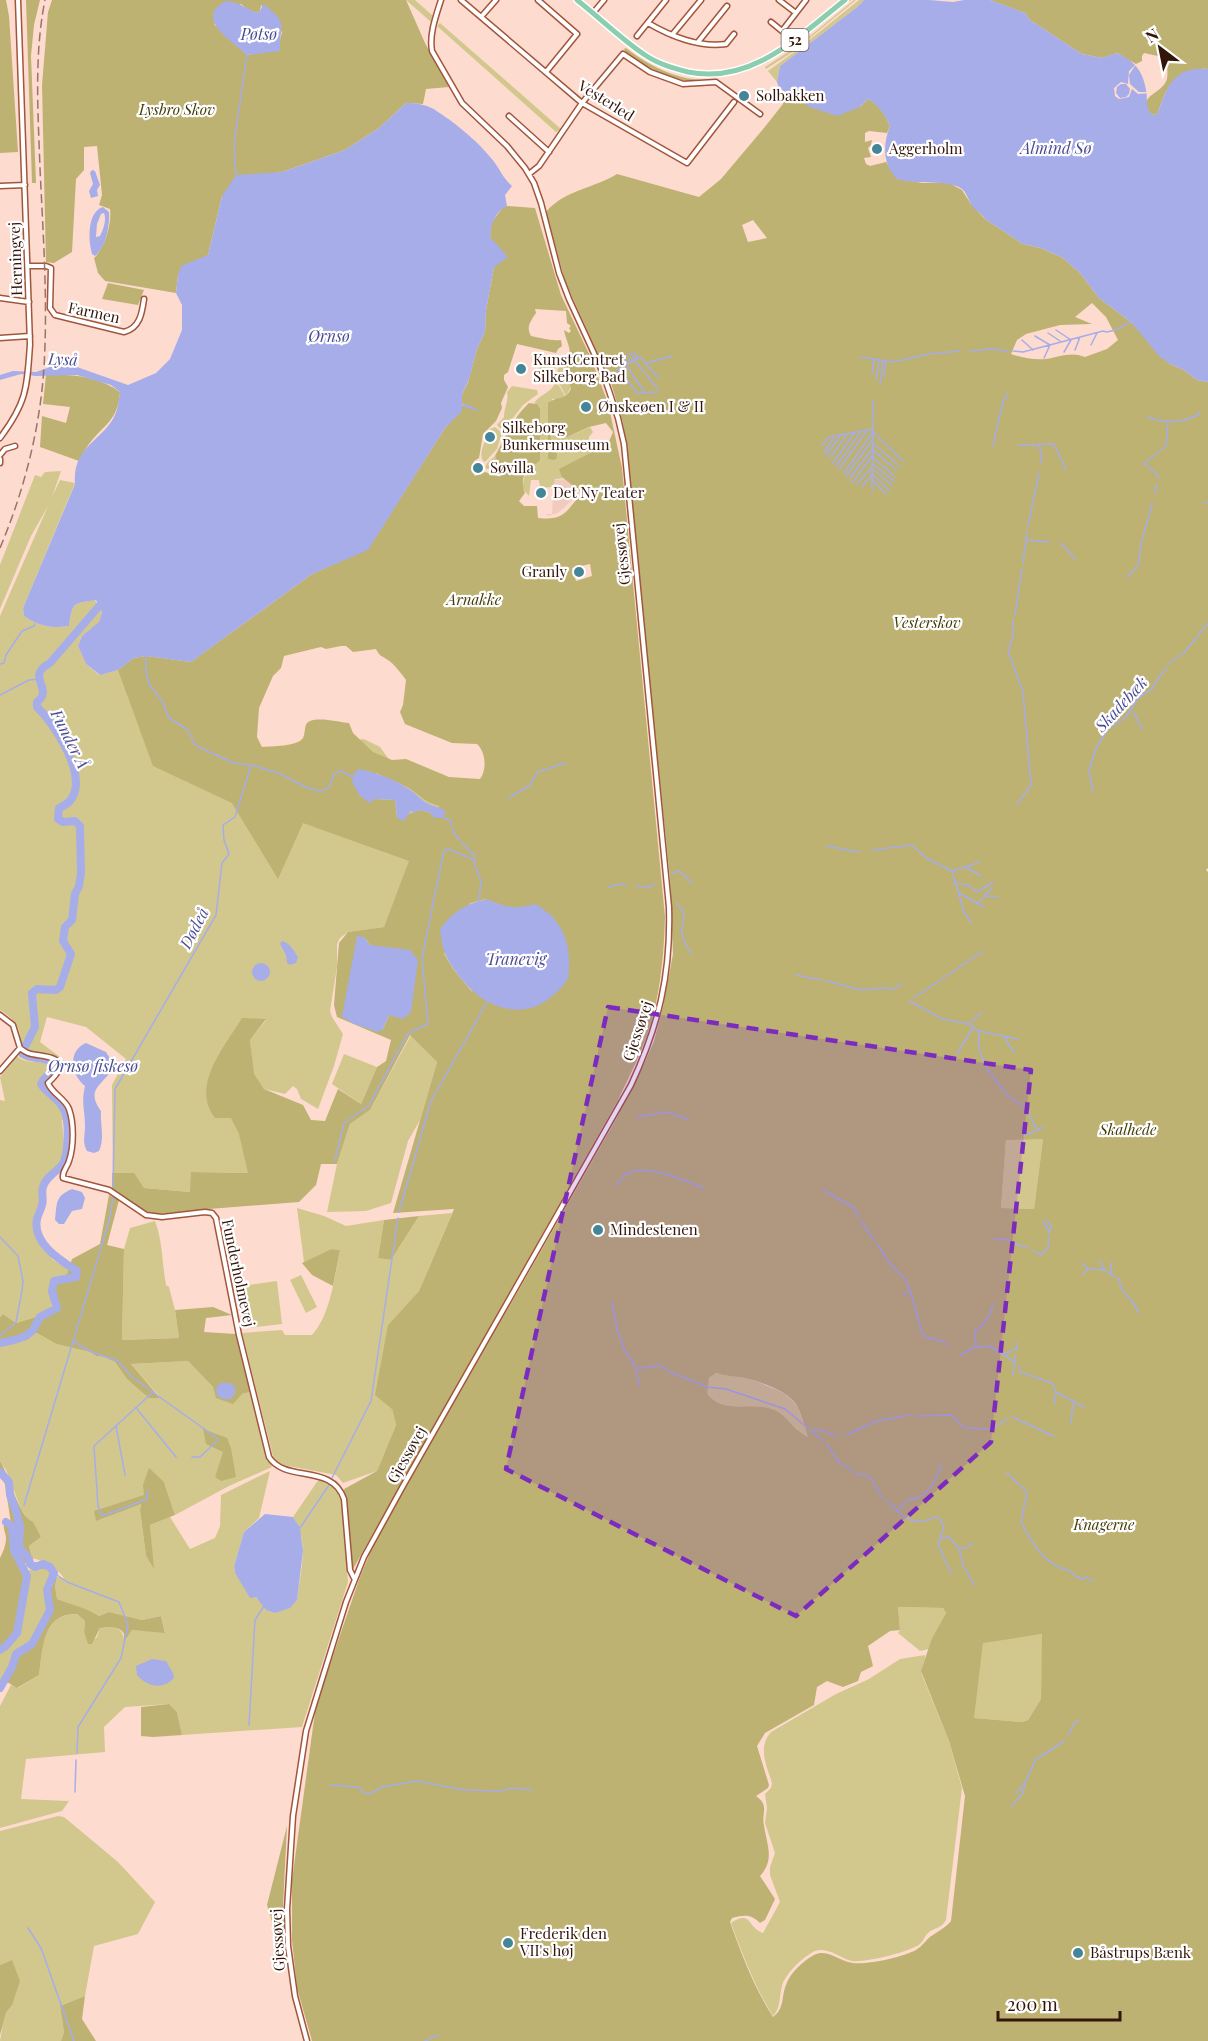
<svg xmlns="http://www.w3.org/2000/svg" width="1208" height="2041" font-family="'Playfair Display',serif">
	<style>
		.built { fill: #f1cbbe }
		.green { fill: #d2c88d; fill-rule: evenodd }
		.forest { fill: #bdb271; fill-rule: evenodd }
		.water { fill: #a7ade9; fill-rule: evenodd }
		.pier { fill: #fedbcf; fill-rule: evenodd }
		.lines { fill: none; stroke-linecap: round; stroke-linejoin: round }
		.stream { stroke: #a7ade9; stroke-width: 1.5 }
		.river { stroke: #a7ade9; stroke-width: 8 }
		.minor-casing { stroke: #a1563c; stroke-width: 7 }
		.major-casing { stroke: #fff; stroke-width: 8 }
		.minor { stroke: #fff; stroke-width: 4 }
		.major { stroke: #8bceaf; stroke-width: 5 }
		.rail { stroke: #96756a; stroke-width: 1.5; stroke-dasharray: 9 4.5; stroke-linecap: butt }
		.marked { fill: #7b2cbf; fill-opacity: 0.2; stroke: #7b2cbf; stroke-width: 4.5; stroke-dasharray: 12 8; stroke-linejoin: round }
		.poi-dot { fill: #458598; stroke: #fff; stroke-width: 2 }
		.labels { text-anchor: middle; stroke-width: 4.5; stroke-linejoin: round; paint-order: stroke }
		.shield { fill: #fff; stroke: #705b54; stroke-width: 1.5 }
		.shield-label { font-size: 14px; font-weight: bold; fill: #33150a }
		.poi-label { font-size: 15px; fill: #33150a; stroke: #fff; text-anchor: start }
		.street-label { font-size: 15px; fill: #33150a; stroke: #fff }
		.park-label { font-size: 15px; font-style: italic; fill: #433b05; stroke: #fff }
		.water-label { font-size: 16px; font-style: italic; fill: #494b93; stroke: #fff }
	</style>
	<rect width="100%" height="100%" fill="#fedbcf"/>
	<path class="built" d="M591,464l-10,28 -23,21 -11,3v-2h5l2,-34 13,-1z"/>
	<path class="green" d="M406,0h9l18,16 -2,6z
		M849,0h2c-47,36 -81,75 -143,78l33,-5 27,-11 24,-16z
		M854,0h2l-62,51 -28,18 -1,-2 34,-22z
		M859,0h5l-8,8 -76,58 -3,16 -9,-11 29,-21z
		M440,23l121,106 -5,3 -119,-106z
		M537,353l18,3 2,2 -4,21 -6,-3h-9l3,-16 -5,-1z
		M560,361l5,3 4,21 2,2 -5,9 -6,-11 -5,-5z
		M555,382l5,5 5,9 -4,3h-9l-4,60 2,-24 3,-3 14,5 23,-10 3,5 -4,5c0,6 3,6 8,8l2,3 -37,29 2,1 -9,1 -2,8 -13,1 -1,-8h-8l-2,16 -7,-8 4,-18 5,-4 6,-62 -3,-1c6,-9 18,-10 21,-21z
		M512,386l25,4 1,4 -15,11 -20,26 -6,-6 7,-8c0,-10 5,-16 3,-25z
		M495,427l7,6 -5,16 -11,12 -2,1c-5,-6 -2,-14 1,-21l4,1 3,-10 -2,-3z
		M495,456l7,17 -2,1 -15,-6 2,-5z
		M61,471l-9,26 8,-17 15,3 -52,125 1,8c14,10 29,13 45,10 4,-25 3,-22 26,-26l7,12 -3,11 -17,13 -4,10 8,18 13,11 19,-5 16,-12 12,-2 45,6 37,-27 -8,17 -27,16 -22,10 -1,6 34,48 20,12 33,8 47,-4 19,2 20,-8 21,-3 16,8 13,18 23,3 34,15 45,3 15,-7 30,-29 15,-1 21,18 25,31 1,20c-9,3 -15,1 -24,2 -20,2 -39,7 -59,3l-15,8c-4,12 -7,40 -2,51 3,6 8,6 13,8l46,-22 11,-3 18,10 16,24v14l-17,36 -6,42 -14,19 -37,26 -20,6 -15,12 -8,17 -3,38 9,21 -3,10 -11,7 -29,55 -50,6 44,-172 -19,-12 -6,-66 -10,-11c6,-26 12,-42 -9,-64l-18,44 -36,5 -8,6 -3,6v23l-7,44 2,6 11,17 -9,32 -16,43 -17,-10 -4,-10 -4,-3 -8,8 -21,-5 -11,-15 2,11 17,17 28,38 -15,13 -1,24c-21,3 -20,-7 -36,-7l1,3 -58,-1v20l-47,-4 -12,-15 -7,8 -12,6 -1,-102 14,-26 -40,-32 -39,-10 -7,25 24,18 -36,1 -9,-4c4,-24 1,-34 -19,-47v-394l48,-110 -17,30 -31,73v-44l35,-90 6,2 4,-5zM359,769c18,4 35,10 50,20 7,4 13,12 20,15 7,3 11,3 17,8l-4,6 -10,-1 -1,-4 -11,-3 -5,3 -4,-2 -7,10 -7,-3 -2,-18 -21,-1 -5,4 -9,-7 -8,-14 2,-9zM486,899c20,8 27,11 49,5 23,12 35,34 34,60 0,4 0,10 -1,14 -4,8 -11,14 -18,20 -29,22 -65,9 -86,-16 -15,-18 -22,-29 -24,-53 14,-18 24,-24 46,-30zM261,1019l5,1 -16,20 3,33 -7,-33z
		M411,1035l26,27 -17,58 -12,21 -17,62 -25,8 -39,1 10,-48 13,-40 20,-14z
		M344,1054l33,13 -16,37 -29,-20z
		M17,1056c10,10 26,2 35,11l-2,5 -9,6 -2,8 4,5 16,11 6,16 -3,2 3,37 -3,5 -17,14 -6,13 1,11 -5,14v12l2,9 16,25 16,9 -2,6 -14,3c-4,15 1,19 -2,31l-11,7 -24,7 -13,-9 -3,3v-217l5,1 -5,-24z
		M1006,1139h37l-9,70 -33,-1z
		M297,1208l27,8 22,10 38,-6 -6,38 13,2 28,-44 33,-3 -33,78 -31,34 4,84 4,16 -19,46 -34,12 -7,-8 -53,-10 -9,-5 -32,-127 40,-3 3,5h27c18,-19 23,-59 28,-85l-9,-1 -27,13z
		M155,1221c8,21 7,43 11,64l3,2 6,23 4,28 -57,2 2,-91 6,-21z
		M301,1275l16,32 -11,6 -16,-33z
		M277,1281l5,43 -35,4 -6,-42z
		M37,1333l19,11 34,8 6,4 8,1 11,5 11,16 34,19 -29,-33 57,-3 25,26 29,7 8,-2 22,75 -43,19 -54,29 -11,-33 -19,13 -49,26 45,-18 -1,7 6,46 7,11 -3,-42 20,-8 20,32 25,-11 5,-12 1,-31 49,-24 -11,47 -15,14 -10,34 1,7 10,15 15,13 6,9 31,-10c3,-27 13,-59 -4,-83l26,-38 16,8 6,11 7,84 -46,145 -120,8 -5,-23 -8,-8 -44,3 -21,20 1,25 -79,7 -5,40 48,2 -7,10 -62,17v-122l11,-21 7,3 21,-13c4,-27 3,-61 38,-61l8,7 -1,11 5,12 8,-7 3,-9c13,-4 25,0 24,15l8,-13 33,2 -4,-16 -19,4 -33,-8 -10,4c-13,-9 -28,-11 -42,-17l-2,-13 2,-9 7,1c-9,-12 -17,-16 -32,-20l-3,-12 12,-9 -20,-28 -15,-39 -6,-9v-116l9,-1zM224,1452l12,25h-21z
		M716,1373c11,4 22,3 33,6 6,1 12,4 18,7 32,12 31,21 42,52 -6,-3 -12,-6 -16,-10 -7,-8 -10,-15 -21,-19 -22,-8 -48,6 -66,-15l3,-16z
		M43,1566l5,2 3,5 -4,8 -2,8 2,21 -4,9 -13,24 -16,9 -2,12 -12,20v-33c26,-14 25,-54 29,-81z
		M898,1607l45,1 3,5 -14,25 -3,11 -9,2 -22,-18 2,-3z
		M1043,1634l-2,65 -13,21 -6,2 -49,-4 10,-76z
		M925,1655c1,7 -5,13 -3,20l27,66 13,47 -16,132c-5,9 -11,7 -18,13 -3,3 -5,8 -8,11 -10,8 -56,19 -68,17 -13,-3 -25,-16 -39,-9 -11,6 -28,22 -31,34 -3,11 -1,22 -9,30 -18,-29 -30,-60 -42,-93 20,-14 17,5 32,10l17,-31 -10,-27v-8l5,-14 -10,-30 2,-15 -2,-14 6,-6 1,-5c-5,-17 -15,-35 -1,-51l65,-38 33,-15 31,-20z
		M58,1816l6,1 54,45 37,40 -17,32 -44,12 -9,50 -25,10 4,26 -3,9h-61l3,-17 3,-11 6,-8v-45l-12,5v-134z"/>
	<path class="forest" d="M0,0h6l3,16 9,136 -18,1z
		M26,0h14l-6,25 -3,31 5,127h-4z
		M52,0h354l19,43 24,44 -23,2 -3,15 -17,-1 -27,25 -34,22 -63,22 -21,3 -39,21 -14,59 -30,20 -2,18 -71,-12 -7,-8 -4,-15c11,-10 18,-35 16,-49l-11,-4 3,-10 -5,-49 -13,1v23l-8,9 -4,73 -18,11 -8,-1 -4,-177 6,-73zM241,4l6,5 10,4 3,-2 1,-6 21,27 -2,8 -27,14 -6,1 -33,-31z
		M990,0h218v69c-7,-1 -12,1 -19,3 -21,6 -25,24 -32,43l-7,-1c-13,-20 12,-19 17,-35 1,-6 0,-15 0,-21l-23,-5 -2,3v5l-6,3 -19,-11 -14,5 -21,-4 -52,-34 -5,-7z
		M626,48c22,17 48,31 77,32v1c-30,2 -53,-11 -77,-28l-2,-4z
		M785,92l12,8 63,7 8,-8c12,6 17,16 22,27l-3,7 -18,-2 -4,2v9l7,-2 -1,5 -3,3 3,9 -7,1 2,6 4,2 16,-4 11,17 26,4h26l13,7 9,14 14,15 38,25 18,4 22,10 17,15 19,25 32,24 39,42 14,6 13,10 11,2v486l-2,2 2,2v1169h-896l-15,-53 -5,-48v-60l24,-175 44,-128 14,-34 171,-299 70,-123 29,-57 10,-23 9,-34 10,-53 -3,-76 -47,-455 -12,-40 -46,-102 -19,-69c18,-22 49,-24 71,-38l82,23 22,-18 43,-51 19,-24zM753,220l14,18 -19,4 -6,-17zM1092,303l14,14 12,23 -11,9 -22,8c-14,-6 -26,0 -39,2 -13,1 -23,-1 -35,-5l6,-14 9,-6 34,-9 32,-1 -17,-7zM1043,1139l-9,70 -33,-1 5,-68zM716,1373c11,4 22,3 33,6 13,3 42,14 48,27 5,9 8,21 11,31 -17,-8 -21,-23 -36,-28 -22,-8 -48,6 -65,-15l2,-16zM898,1607l45,1 3,5 -14,25 -11,33 28,70 16,55 -14,125c-6,7 -11,9 -18,14 -6,3 -10,11 -17,15 -13,7 -48,15 -63,13 -13,-1 -25,-15 -39,-8 -11,6 -24,18 -28,30 -5,12 -1,23 -13,32 -19,-30 -31,-61 -43,-95l2,-4c13,-3 18,-4 28,5l5,-3 10,-21 -15,-23c15,-16 7,-31 4,-50 -3,-14 6,-20 -8,-30l12,-8 1,-3 -12,-39 8,-13 49,-28 3,-18 10,-6 16,6 15,-6 3,-9 12,-6 -5,-20 22,-15 10,-1zM1042,1634l-1,65 -13,21 -6,2 -48,-4 9,-75z
		M507,206l28,2 26,87 30,63 17,45 14,65 43,449c-1,35 -4,69 -13,103 -8,28 -22,55 -35,82l-264,467 -9,-80 33,-18 19,-46 -4,-16 -17,-14 13,-70 31,-34 35,-82 -61,4 44,-151 -27,-27 -40,75 -20,14 -13,40h-16l-5,21 -17,17 -90,7 -52,5 -13,-3 -32,-22v-16h22l10,15 46,4 1,-20 57,1 -9,-39 -8,-16h-16c-25,-32 10,-72 27,-100l24,1 -16,21 4,34 10,15 39,16 8,15 14,1 13,-32 23,15 16,-37 9,-6 5,-21 -54,-23 -3,-12 5,-62 9,-11 36,-5 25,-66 -106,-38 -25,56 -46,-76 -79,-37 -35,-96 16,-12 12,-2 45,6 121,-88 56,-25 77,-121 17,-19 -2,-1 4,-4 -2,-1v-8l6,-13 9,-33 8,-17 1,-22 8,-43 -4,-30 1,-14 12,-16zM535,309l31,2 1,12 4,3 -2,2 2,3 -2,2 -5,-3c2,13 14,28 -4,31l5,3 2,17 4,7c-4,13 -15,8 -23,15v56l6,1 3,-2c0,-15 -6,-14 -7,-23l3,-2 3,2 11,2 22,-10 17,-4 7,9 -5,12 -49,25 3,8 20,16c-16,18 -17,28 -44,25l-1,-12h-13l-5,-5 6,-8c-4,-7 -2,-19 3,-25 4,-4 8,-3 12,-8v-51l-3,-5 -8,-1c-16,15 -24,34 -34,53l6,17 -4,3 -12,-4 -10,4 -4,-6 3,-9 5,-3 4,-24 13,-13 6,-13 -1,-5 7,-16 -4,-7v-5l4,-3 9,-28 39,9 2,-4 4,-3 -1,-6c-11,1 -19,-2 -30,-4 -5,-9 -1,-14 5,-23zM590,564l2,12 -16,5 -4,-13zM341,646h5l7,6 23,-3c3,7 6,7 12,11 6,4 13,13 18,20l-3,25 -3,7 5,12 47,19 25,1c9,8 10,26 3,35l-31,-2 -43,-18 -14,1 -19,-8 -20,-19 -4,-10c-11,-1 -28,-6 -39,-2 -7,3 -4,11 -7,17 -6,9 -32,8 -41,9l-5,-10 2,-29 14,-32 8,-8 3,-12 37,-9 5,2zM376,773c10,5 21,9 31,14 14,8 16,15 33,19l-9,7 -11,-3 -23,8 -2,-18 -21,-1zM485,899l21,8 12,2 -46,83 -19,-23 -9,-15 26,-51zM364,937l6,8 19,70 -6,14z
		M108,283l36,7 -6,15 -36,-6z
		M46,375c26,-1 52,1 74,17 -2,29 -16,32 -31,52 -4,5 -7,11 -10,17l-39,-14 2,-31 24,7 4,-16 -27,-3z
		M109,1195l10,5 -12,45 17,4 -2,91 57,-2 -4,-28 38,-3 19,8 -26,3 -2,14 32,2 14,58 -8,2 -9,10 -17,-6 -3,-11 -25,-26 -57,3 29,34h-11l-23,-20 -11,-16 -11,-5 -8,-1 -6,-4 -34,-8 -19,-11 -28,11 -9,1v-28l3,-3 13,9 37,-11 -1,-31 15,-7 5,-15 28,-15z
		M419,1216l-28,44 -13,-2 6,-38z
		M331,1249l9,1 -7,36 -21,-11 -10,-12z
		M203,1429l24,9 4,10 5,29 -15,4 -6,-4 8,-25 -17,-8z
		M0,1461c10,15 18,55 33,61l8,15 -12,9 3,12 -8,6 -9,-14 -10,-66 -5,-9z
		M149,1468l15,14 11,33 -25,10 4,44 -8,-13 -6,-46 1,-6 -45,17 -2,-10 50,-16 -1,-10z
		M4,1524l6,3c0,9 -1,19 4,27 3,6 7,11 9,17 4,20 -4,67 -23,77v-90c3,-6 6,-13 6,-20 0,-5 -3,-8 -2,-14z
		M51,1573l6,4 -2,9 2,13c15,6 29,8 42,17l10,-4 33,8 19,-4 4,17 -33,-3 -9,14c1,-1 1,-9 1,-10 -3,-8 -17,-8 -24,-6l-8,16h-4l-4,-12 1,-11 -8,-7c-35,-1 -34,35 -38,61l-22,13 -10,-6 7,-14 3,-14 17,-9 18,-36 -5,-28z
		M169,1704l8,8 5,23 -29,2 -12,-1v-29z
		M287,1826l-4,80 1,33 -6,2 -11,-36z
		M12,1960l8,21 -8,24 -6,8 -6,22v-70z
		M85,1996l-3,23 14,22h-35l3,-9 -4,-26z"/>
	<path class="water" d="M864,0h65l24,2 11,-2h26l30,11 5,2 5,7 52,34 21,4 13,-5c18,7 27,18 30,37 2,10 -1,16 5,24l6,1c10,-28 16,-49 51,-46v313l-11,-2 -13,-10 -14,-6 -11,-8 -28,-34 -32,-24 -19,-25 -17,-15 -22,-10 -18,-4 -38,-25c-3,-5 -6,-6 -10,-10 -6,-5 -7,-15 -13,-20 -13,-10 -47,-4 -65,-10 -15,-15 -14,-35 -7,-53 -5,-11 -11,-21 -22,-27l-8,8 -23,9 -27,-9 -31,-19 -2,-6 3,-16 76,-58z
		M226,1c12,1 20,7 31,12l3,-2 3,-7c27,19 16,21 17,47l-33,4c-16,-15 -54,-37 -21,-54z
		M406,103c12,0 23,2 32,9 19,12 44,33 57,51 6,9 9,16 17,23l-7,9 2,11c-12,5 -16,19 -17,31l18,20 -14,10 -8,43 -1,22 -8,17 -8,30 -7,16v8l11,4v3l-11,-5v6l-17,17 -77,122 -56,24 -121,88 -45,-6 -12,2 -16,12 -18,5 -14,-11 -8,-18 4,-10 17,-14 3,-10 -6,-12c-24,4 -23,1 -27,26 -16,3 -31,0 -45,-10l-1,-8 52,-124c-3,-38 28,-43 40,-69 3,-7 4,-15 5,-23l-9,-7 -34,-10 -42,1 -14,-2 -21,6v-5l13,-4 23,1 14,-5 24,-1 54,19 28,-12 14,-14 12,-29v-25l-6,-12 2,-18 3,-9 27,-11 14,-59 14,-21 46,-3 63,-22 34,-22z
		M92,170l3,1 5,14 -3,5 1,6 -7,2 -2,-7 4,-7 -3,-11z
		M103,207l6,5c1,12 -3,36 -14,44l-3,-2c-4,-14 -5,-42 11,-47zM104,213c3,7 -1,17 -4,23l-4,1 1,-13 4,-10z
		M359,769c18,4 35,10 50,20 7,4 13,12 20,15 7,3 11,3 17,8l-4,6 -10,-1 -1,-4 -11,-3 -5,3 -4,-2 -7,10 -7,-3 -2,-18 -21,-1 -4,4 -10,-7 -8,-14 2,-9z
		M486,899c20,8 27,11 49,5 23,12 35,34 34,60 0,4 0,10 -1,14 -4,8 -11,14 -18,20 -29,23 -65,9 -86,-16 -15,-18 -22,-29 -24,-53 14,-18 24,-24 46,-30z
		M357,936l7,1 6,8 40,5 8,10 -7,52 -8,7 -14,-4 -6,14 -5,3 -24,-8 -12,-7z
		M282,941c8,2 12,10 16,16l-2,6 -6,2 -3,-2 -1,-8 -6,-11z
		M252 972a9 9 0 1 1 18 0a9 9 0 1 1-18 0Z
		M86,1043l20,9 8,13c-9,21 -30,22 -13,46 -1,13 4,28 -2,40l-5,2 -7,-2c-5,-8 -2,-15 -2,-25 0,-16 -4,-23 0,-40 -14,-11 -18,-35 1,-43z
		M72,1189l10,3 3,6 -3,11 -10,2 -8,13h-5l-4,-4c2,-17 0,-24 17,-31z
		M220,1383h11l4,4v6l-4,6h-9l-5,-4 -1,-6z
		M265,1514l28,3 7,11 3,23 -6,49 -7,8 -15,5 -9,-3 -10,-13 -6,1 -15,-25 -1,-7 10,-34z
		M152,1659l14,2 7,12 1,5c-11,12 -27,9 -37,-3l-1,-9z"/>
	<path class="pier" d="M1136,64l-7,11 1,9 9,8h11v1l-12,1 -6,-5 -3,8 -10,2 -4,-3 -1,-8 7,-6 7,2 1,-13zM1121,84h5l4,5 -1,5 -3,3 -6,1 -4,-5 1,-6z"/>
	<g class="lines">
		<path class="stream" d="M236,175l-2,-32 13,-88
			M1117,329l14,-7
			M1056,330l15,10 -7,12
			M1048,333l12,8
			M1035,336l15,9 -6,13
			M1022,340l11,10
			M1091,345l6,-12
			M1075,350l5,-13
			M970,351l22,-2 16,2
			M1013,351l10,1 80,-21 4,1 8,-2
			M634,352l4,6
			M630,353l5,6
			M627,355l4,7
			M623,356l4,7
			M861,357l32,5 36,-8 31,-3
			M621,358l23,33
			M617,360l4,7
			M634,360l24,29
			M647,363l25,-7
			M619,369l18,24 20,-1
			M617,370l23,-13 19,21
			M872,373l2,-14
			M884,376l2,-14
			M876,380l3,-20
			M880,385l3,-23
			M473,409l4,1
			M1148,417c17,7 36,6 51,-3v-2
			M873,443l26,23
			M1019,445l35,-1 12,26
			M1039,445l3,14 -2,5
			M822,446l7,-9 44,-8
			M993,446l10,-45 5,-8
			M873,450l22,19
			M1159,451l7,-5 2,-24
			M824,452l10,-14
			M1158,453l-14,10 14,12v3
			M826,455l14,-19
			M830,458l17,-24
			M833,463l22,-31
			M872,463l22,18
			M836,466l24,-33
			M839,469l28,-38
			M874,470l18,15
			M844,473l29,-41 30,29
			M846,476l26,-35
			M850,478l23,-30
			M872,480l14,14
			M852,483l20,-27 23,21
			M857,484l15,-17
			M862,487l10,-13 18,17
			M872,492l1,-91
			M1155,493l2,-9
			M1204,503l4,-1
			M1150,513l2,-10
			M1028,526l11,-53
			M1026,540l23,2
			M1142,540l7,-25
			M1061,543l14,16
			M1023,563l4,-32
			M1127,577l12,-13 2,-22
			M1015,615l7,-47
			M1013,620v16l-5,15 15,41 8,93 -14,19
			M1169,663l15,-10 24,-30
			M0,664l4,-1 2,-8 16,-24 12,-5 1,-2
			M0,695l29,-15 10,-1
			M1133,711l9,18
			M251,765l27,8 30,15 12,3 9,-3 5,-14 7,-3 13,7
			M1093,791l-4,-21 7,-21 11,-19 19,-13 12,-19 14,-9 7,-12 8,-9
			M509,798l21,-13 7,-13 29,-9
			M441,816l10,5c1,16 12,22 23,34l1,11 6,15 -2,20
			M826,846l33,6
			M872,850l40,-5 14,13 26,13 12,41 7,11
			M966,867l13,-5
			M952,871l13,-4 16,9
			M672,873l8,-2 12,12
			M954,883l15,2 8,7 16,-10
			M636,886l13,1 5,-3
			M609,887l12,-3 5,1
			M959,893l25,14
			M987,896l11,1
			M978,903l14,-15
			M677,904c10,10 7,11 5,23 -2,8 5,21 10,27
			M796,975l26,5
			M826,981l35,9 23,-2 11,1 7,-6
			M914,998l69,-47
			M909,1001l34,18 25,5 11,7 39,8
			M970,1023l12,-11
			M979,1031v19l7,17 22,29 18,12 11,22
			M1004,1036l10,17
			M957,1054l15,-25
			M643,1116l25,-4 21,8
			M637,1117l5,-1
			M1024,1136l19,-9
			M335,1160l9,-37 25,-18 39,-72 20,-9 -6,-66 22,-108 4,-1 27,11
			M617,1185c2,-3 6,-8 9,-11 20,-12 58,7 77,14
			M113,1187l2,-98 101,-174 6,-52 7,-9 -5,-14 -1,-15 12,-8 16,-52 -18,-2 -38,-18 -7,-15 -20,-13 -5,-15 -14,-18 -3,-13v-15
			M823,1190l30,17 6,10
			M399,1212l32,-111 56,-99
			M1047,1220l4,6 -2,8
			M861,1221l13,19
			M1043,1221l6,10
			M0,1237l18,19 5,25 -1,10 -6,31 -16,14
			M995,1239l12,1 20,8
			M877,1244l14,21 13,13 6,12 13,46 21,6 5,4
			M1033,1251l8,4 7,-8 1,-9
			M1100,1261l4,8
			M1082,1263l6,6 17,1 11,8
			M1111,1273v-11
			M1083,1274l5,-5
			M1119,1278l2,11 11,12 7,12
			M903,1295l7,-5
			M612,1303l5,26 7,20 12,19 3,18
			M73,1341l16,10 29,10 14,16 21,15 -59,54 4,60 4,10 45,-17 1,-9
			M976,1347l-1,-16c11,-7 15,-15 18,-27
			M1003,1354l14,-5v-7
			M961,1355l12,-7 17,-2 25,16
			M1019,1366l1,6 32,11 4,9 28,15
			M636,1368h9l15,-3 10,7 37,15 19,2 59,20 38,32
			M1013,1375l3,-20
			M154,1393l63,45 1,2 -18,17h-8
			M1054,1404l2,-11
			M137,1409l39,48
			M916,1416l35,-1 13,13 28,1 16,-11
			M1012,1417l42,19
			M1071,1423l2,-20
			M116,1426l9,49
			M813,1430h8l16,6
			M847,1435l29,-14 34,-6
			M827,1445l12,17 18,12 9,1 7,6 9,17
			M1006,1472l21,20 -6,30c11,21 24,44 49,49l5,5 8,3 4,-2 6,5
			M332,1478l39,-77 27,-183
			M886,1500c11,9 21,25 38,21 6,-1 8,-4 14,-4l6,9 -6,19 13,28
			M24,1505l85,-284 4,-23
			M896,1511l12,-11 12,-3 12,-11 10,-21
			M300,1528l29,-43
			M942,1538l7,-1 10,11 4,17 11,20
			M960,1548h6l7,-5
			M54,1573l13,9 52,20 9,23 -7,33 -43,69 -1,26
			M249,1725l6,-105 9,-14
			M1068,1736l6,-13 5,-2
			M331,1785l27,2 6,6h8l10,-6 35,-6 47,9 37,1 10,-3 21,2
			M75,1792l1,-32
			M1016,1793l9,-10 10,-23 29,-19
			M1011,1806l11,-11 3,-10
			M28,1928l13,20 33,93
			M425,2041l13,-6"/>
		<path class="river" d="M0,1343l14,-3 12,-4 7,-6 7,-13 17,-9 -5,-17 2,-10 22,-4 1,-6c-17,-11 -45,-28 -40,-52 1,-5 4,-9 5,-14 2,-5 -1,-12 1,-18 2,-9 12,-14 18,-21 8,-8 8,-43 4,-54 -4,-13 -17,-17 -24,-28 2,-7 11,-10 14,-17 -7,-13 -22,-5 -33,-14l13,-26 -3,-34 5,-4 19,1 4,-3 11,-33 -8,-13 2,-14 7,-7 3,-26 4,-8 2,-13 -1,-47 -5,-5 -12,1 -5,-3 1,-11c41,-15 -3,-83 -22,-101v-5c18,-14 -13,-25 13,-39l50,-58
			M0,1472l9,10 1,13 6,16 4,16 -1,20 10,12 1,5 5,3 8,-3 7,3 4,6 -7,17 3,20 -18,34 -16,10 -4,13 -12,21
			M0,1650l6,-4 11,-13 10,-57 -13,-26 -2,-24 -6,-4"/>
		<defs>
			<path id="minor" d="M461,0l121,103 105,60 47,-61
				M538,0l39,34 -31,38
				M779,0l17,13
				M593,13l11,-13
				M481,17l15,-17
				M771,22l11,9 24,-31
				M648,23c22,13 52,25 78,21l8,-10
				M672,35l29,-35
				M637,36l29,-36
				M698,42l29,-36
				M509,116l40,36
				M529,174l10,-8 43,-63 41,-49 27,18 33,12 33,-2 44,32
				M0,186l25,-1
				M28,266h18l5,2 -1,40 5,7 69,17c16,-4 18,-19 20,-33
				M0,298l29,4
				M0,338l30,-2
				M0,438c27,-36 27,-50 30,-94l-12,-344
				M0,455l5,-6 10,-3
				M0,459v4
				M0,1015l13,10 7,23c1,1 7,5 8,5 9,4 37,1 30,18 -2,5 -7,9 -10,12 4,11 17,15 21,26 5,14 5,37 0,52 -2,7 -7,10 -6,17l46,12 37,25 16,2 43,-5 7,1 4,5 23,117 30,122c16,26 63,6 75,42l6,71 4,8
				M0,1071l20,-23
				M307,2041l-12,-45 -7,-50 -1,-37 6,-93 13,-85 40,-129 18,-45 39,-71 228,-401c28,-60 40,-111 38,-178l-45,-463 -6,-26 -15,-45 -34,-74 -10,-26 -18,-70 -7,-20 -9,-15 -18,-22 -45,-43 -30,-52c-3,-17 4,-35 9,-51"/>
			<path id="major" d="M577,0c23,18 44,39 68,55 13,9 28,13 43,17 64,13 111,-36 157,-72"/>
		</defs>
		<use href="#minor" class="minor-casing"/>
		<use href="#major" class="major-casing"/>
		<use href="#minor" class="minor"/>
		<use href="#major" class="major"/>
		<path class="rail" d="M0,548c24,-57 40,-119 44,-181 4,-66 -1,-133 -4,-199 -2,-56 -6,-113 5,-168"/>
	</g>
	<path class="marked" d="M608,1007l423,63 -40,372 -195,174 -290,-147z"/>
	<g class="poi-dot">
		<circle cx="744" cy="96" r="6"/>
		<circle cx="877" cy="149" r="6"/>
		<circle cx="521" cy="369" r="6"/>
		<circle cx="586" cy="407" r="6"/>
		<circle cx="490" cy="437" r="6"/>
		<circle cx="478" cy="468" r="6"/>
		<circle cx="541" cy="493" r="6"/>
		<circle cx="579" cy="572" r="6"/>
		<circle cx="598" cy="1230" r="6"/>
		<circle cx="508" cy="1943" r="6"/>
		<circle cx="1078" cy="1953" r="6"/>
	</g>
	<g class="labels">
		<rect class="shield" x="781.5" y="29" width="27" height="22" rx="4.5"/>
		<g class="shield-label">
			<text x="795" y="45">52</text>
		</g>
		<g class="poi-label">
			<text x="756" y="101">Solbakken</text>
			<text x="889" y="154">Aggerholm</text>
			<text x="533" y="365">KunstCentret<tspan x="533" dy="17">Silkeborg Bad</tspan></text>
			<text x="598" y="412">Ønskeøen I &amp; II</text>
			<text x="502" y="433">Silkeborg<tspan x="502" dy="17">Bunkermuseum</tspan></text>
			<text x="490" y="473">Søvilla</text>
			<text x="553" y="498">Det Ny Teater</text>
			<text x="567" y="577" text-anchor="end">Granly</text>
			<text x="610" y="1235">Mindestenen</text>
			<text x="520" y="1939">Frederik den<tspan x="520" dy="17">VII's høj</tspan></text>
			<text x="1090" y="1958">Båstrups Bænk</text>
		</g>
		<g class="street-label">
			<text transform="translate(606 101) rotate(32)" y="5">Vesterled</text>
			<text transform="translate(16 259) rotate(-92)" y="5">Herningvej</text>
			<text transform="translate(94 313) rotate(12)" y="5">Farmen</text>
			<text transform="translate(622 554) rotate(-96)" y="5">Gjessøvej</text>
			<text transform="translate(638 1031) rotate(-71)" y="5">Gjessøvej</text>
			<text transform="translate(238 1273) rotate(78)" y="5">Funderholmevej</text>
			<text transform="translate(407 1455) rotate(-60)" y="5">Gjessøvej</text>
			<text transform="translate(278 1940) rotate(-93)" y="5">Gjessøvej</text>
		</g>
		<g class="park-label">
			<text x="177" y="115">Lysbro Skov</text>
			<text x="474" y="605">Arnakke</text>
			<text x="927" y="628">Vesterskov</text>
			<text x="1128" y="1135">Skalhede</text>
			<text x="1104" y="1530">Knagerne</text>
		</g>
		<g class="water-label">
			<text x="259" y="40">Pøtsø</text>
			<text x="1056" y="154">Almind Sø</text>
			<text x="329" y="342">Ørnsø</text>
			<text transform="translate(63 359) rotate(2)" y="6">Lyså</text>
			<text transform="translate(1121 704) rotate(-47)" y="6">Skadebæk</text>
			<text transform="translate(70 739) rotate(63)" y="6">Funder Å</text>
			<text transform="translate(194 928) rotate(-63)" y="6">Dødeå</text>
			<text x="516" y="965">Tranevig</text>
			<text x="93" y="1072">Ørnsø fiskesø</text>
		</g>
	</g>
	<g transform="translate(1160 48) rotate(328)" stroke="#ffffff" stroke-width="4.5" paint-order="stroke">
	<path d="M0-4.5L10 22L0 15L-10 22Z" fill="#33150a"/>
	<text y="-9" font-size="16" font-weight="bold" text-anchor="middle" fill="#33150a">N</text>
	</g>
	<path d="M998 2011v9h122v-9" fill="none" stroke="#33150a" stroke-width="3"/>
	<text x="1007" y="2011" font-size="18" fill="#33150a" stroke="#ffffff" stroke-width="4.5" paint-order="stroke">200 m</text>
</svg>
